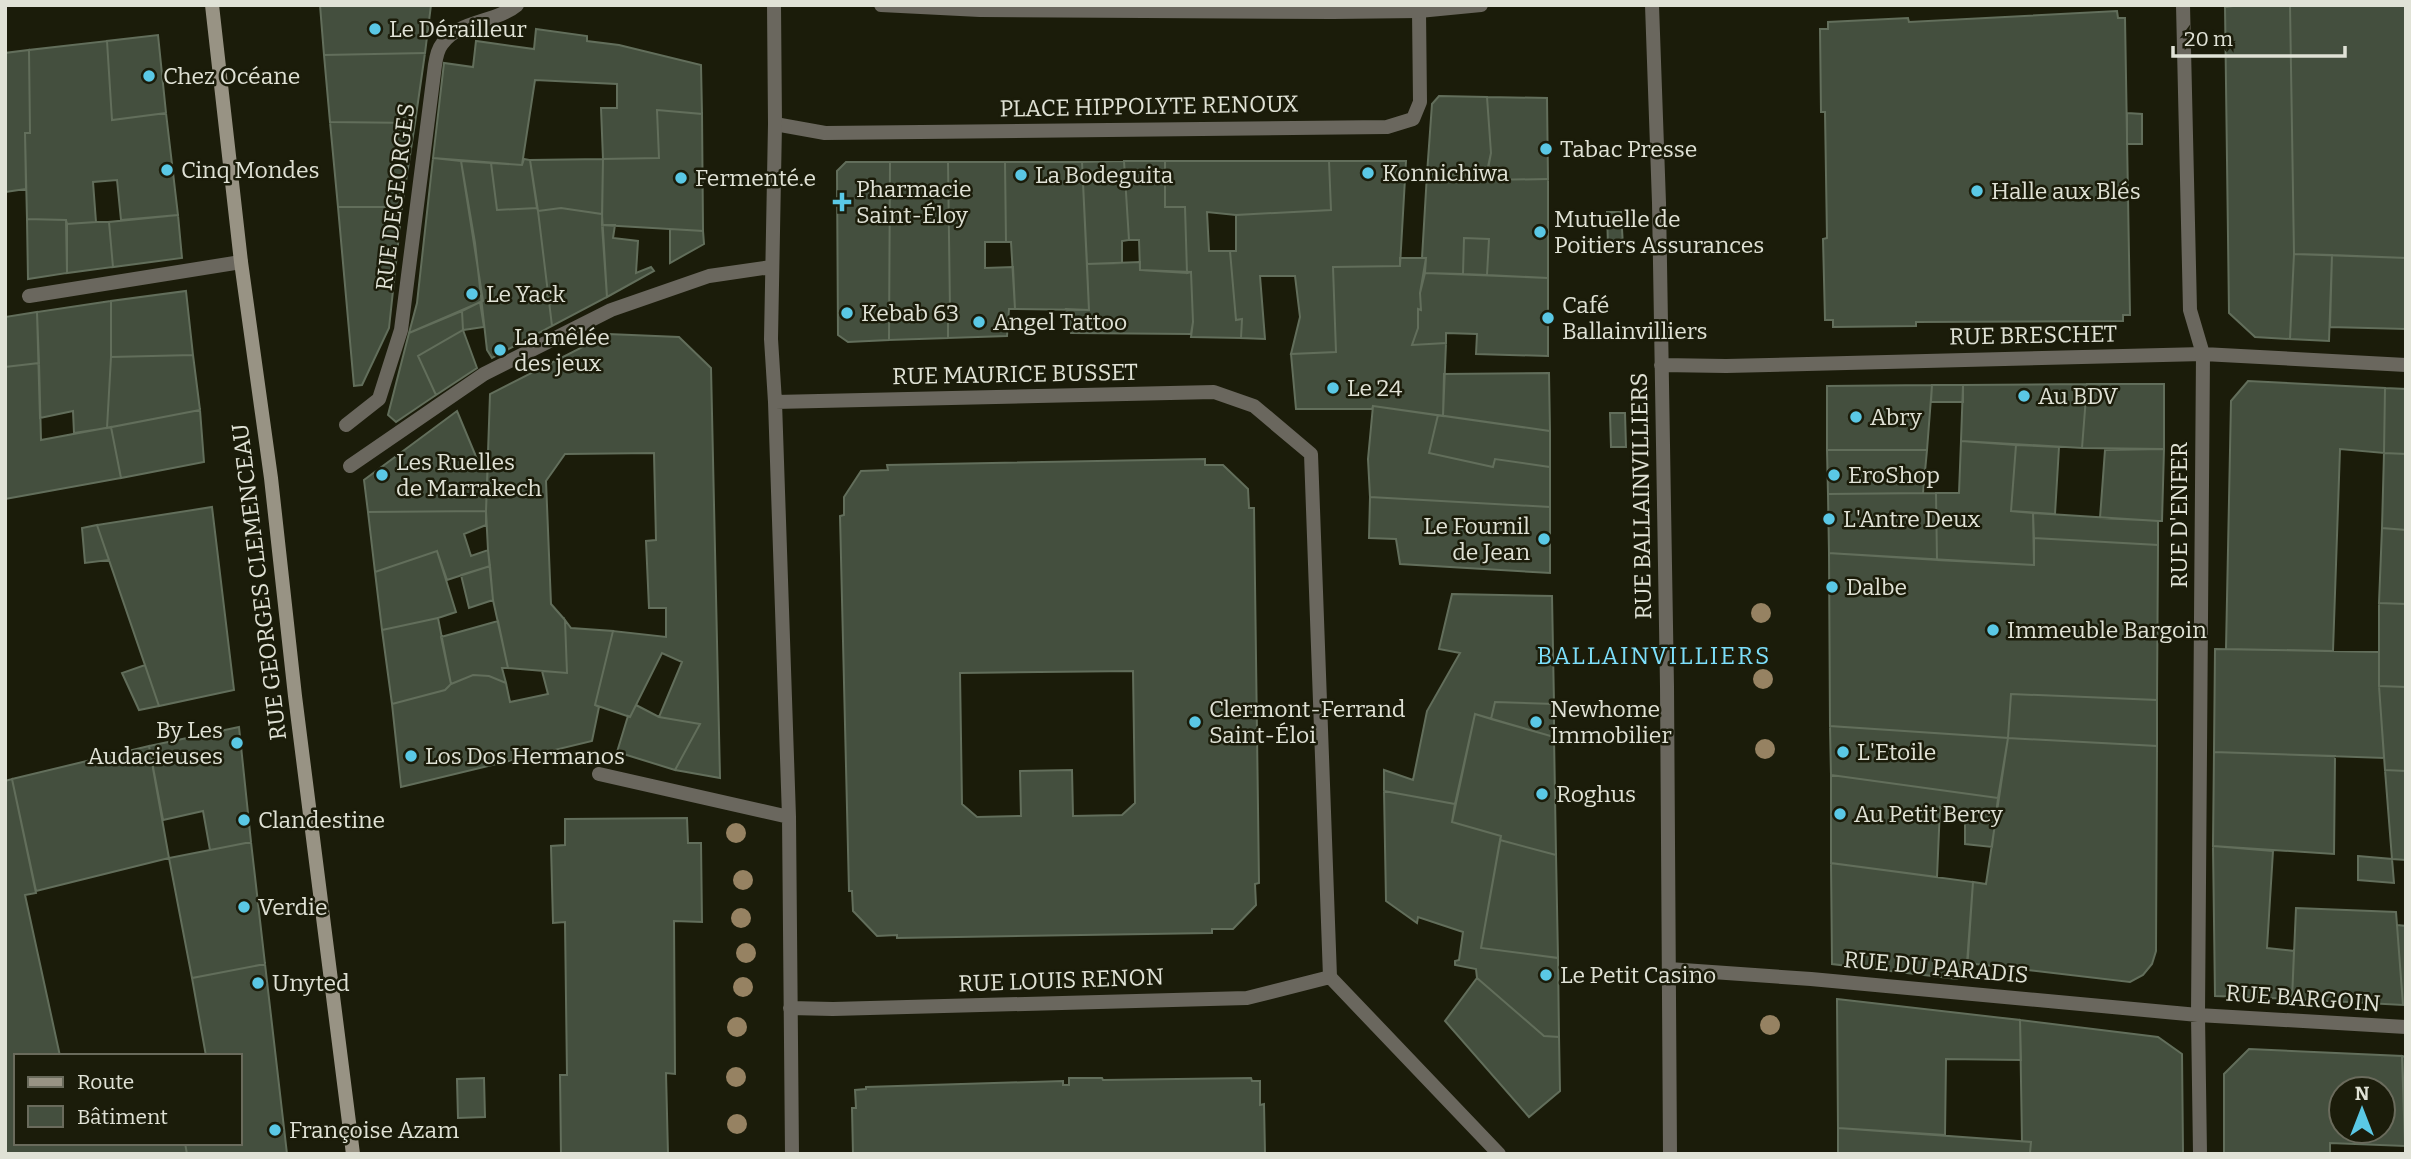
<svg xmlns="http://www.w3.org/2000/svg" width="2411" height="1159" font-family="Bitter,serif">
	<style>
		.building { fill: #444f3e; stroke: #626e5b; stroke-width: 2; fill-rule: evenodd }
		.lines { fill: none; stroke-linecap: round; stroke-linejoin: round }
		.lane { stroke: #6a675e; stroke-width: 14 }
		.street { stroke: #6a675e; stroke-width: 14 }
		.secondary { stroke: #989384; stroke-width: 14 }
		.tree { fill: #968262 }
		.poi-dot { fill: #5ac8e5; stroke: #1b1c0a; stroke-width: 2.5 }
		.labels { text-anchor: middle; stroke-width: 5; stroke-linejoin: round; paint-order: stroke }
		.poi-label { font-size: 23px; fill: #e0e2d6; stroke: #1b1c0a; text-anchor: start }
		.street-label { font-size: 23px; fill: #e0e2d6; stroke: #1b1c0a }
		.neighbourhood-label { font-size: 24px; letter-spacing: 2px; fill: #7ddffb; stroke: #1b1c0a }
	</style>
	<rect width="100%" height="100%" fill="#1b1c0a"/>
	<path class="building" d="M320,5h111l-6,48 -101,2z
		M2241,5h49l4,249 -4,85 -35,-2 -26,-24 -4,-306z
		M2290,5h116v253l-112,-4z
		M2117,11l1,7h7l5,297h-7v6l-207,1v4l-83,1v-7h-8l-2,-81 4,-1 -2,-126h-4l-1,-83h8v-7l80,-4 1,4z
		M536,29l51,7v5l32,4 82,20 1,49 -45,-4 2,48 -56,1 -2,-51h16v-24l-82,-4 -13,85 -89,-7 11,-95 29,4 3,-26 58,8z
		M158,35l8,78 -54,7 -5,-79z
		M107,41l5,79 54,-7 12,102 -57,5 -4,-40 -24,2 3,40 -29,2 -1,-4 -39,-1 -2,-86h5l-1,-83z
		M29,50l1,83h-5l1,56 -21,3v-139z
		M425,53l-10,70 -85,-1 -6,-67z
		M1439,96l48,1 4,56 -5,23 -59,-2 5,-70z
		M1487,97l60,1 1,81 -62,1 5,-27z
		M657,110l45,4 1,117 -101,-6 1,-66 56,-1z
		M2127,113l15,1v30h-15z
		M330,122l85,1 -13,84h-64z
		M433,158l28,3 22,140 -74,32 8,-30z
		M524,159l6,1 7,48 -40,2 -6,-47 31,2z
		M603,159l-1,55 -41,-6 -23,3 -8,-51z
		M461,161l30,2 6,47 40,-2 1,3 14,115 -60,32 -5,-8 -12,-107z
		M1124,161h41v46h20l2,66 -47,-3 -1,-30h-10z
		M1124,161l5,79 -7,1v22l-35,1 -5,-102z
		M1165,161h164l2,49 -95,5 -29,-3 2,39h21l6,69 6,-1 -1,19 -50,-1 2,-15 -2,-50 -4,1 -2,-66h-20z
		M1329,161h77l-6,105 -67,1 3,85 -45,2 9,-37 -5,-41h-35l5,63 -24,-1 1,-19 -6,1 -6,-69h6v-36l95,-5z
		M846,162h44l-1,178 -41,2 -10,-7 -1,-164z
		M890,162h58l2,149h-2v27l-59,2z
		M948,162h57l1,80h-21v26l28,-1 2,42h-6l-2,27 -59,2v-27h2z
		M1005,162h77l7,148 -74,-1 -4,-67h-5z
		M1427,174l59,2v4l62,-1v99l-61,-3 2,-36 -25,-1 -1,36 -38,-1 1,-15h-4z
		M338,207h64l-13,121 -27,57 -8,1z
		M561,208l41,6 5,83 -55,29 -14,-115z
		M1607,212h14l2,34h-15z
		M178,215l4,43 -69,9 -4,-45z
		M27,219l39,1 1,53 -39,6z
		M96,222h13l4,45 -46,6v-49z
		M602,225h13l-2,13 25,3 -2,32 15,-6 3,4 -47,26z
		M670,229l33,2 1,13 -34,19z
		M1464,238l25,1 -2,36 -24,-1z
		M2294,254l38,1 -3,86 -39,-2z
		M2332,255l74,3v71l-76,-2z
		M1400,258h26l-6,35 1,17 -3,-1v19l-6,17 34,-2 -3,73 -70,-10 -1,3h-76l-5,-55 45,-2 -3,-85 67,-1z
		M1140,262v8l51,2 2,50 -2,12 -120,-1 -5,-24 23,1 -2,-46z
		M1425,273l123,5v78l-72,-2 1,-20 -31,-1v10l-34,2 6,-17v-19l3,1 -1,-17z
		M186,291l7,64 -82,2v-56z
		M111,301v56l-4,71 -33,5 -1,-22 -33,7 -3,-106z
		M480,302l4,25 -21,3 -1,-19z
		M462,311l1,19 -45,26 18,39 -40,27 -8,-7 21,-82z
		M37,312l2,51 -34,4v-50z
		M463,330l14,38 -41,27 -18,-39z
		M608,334l71,3 32,31 9,410 -45,-8 25,-46 -41,-7 23,-55 -20,-9 -32,64 -35,-12 18,-74 53,6v-29h-17l-3,-67 10,-1 -2,-87 -89,1 -19,27 5,123 14,16 2,53 -59,-5 -15,-68 -5,-50 -2,-39 4,-117z
		M193,355l7,55 -93,18 4,-71z
		M39,363l2,77 70,-13 10,51 -116,21v-132z
		M1549,373l1,58 -107,-15 1,-42z
		M2248,381l137,7 -1,65 -44,-4 -7,202 -107,-2 5,-248z
		M2087,384l-5,64 -121,-7 2,-56z
		M2087,384h77v65l-82,-1z
		M1932,385l-5,65h-100v-64z
		M1932,385h31v17h-32z
		M2385,388l21,1v65l-22,-1z
		M1373,406l65,9 -9,38 64,14 2,-8 55,8v40l-180,-10 -2,-38z
		M200,410l4,52 -83,16 -10,-51z
		M457,411l20,48h11l-2,52 -118,1 -4,-32z
		M1610,413h15l1,34h-15z
		M1438,415l112,16v36l-55,-8 -2,8 -64,-14z
		M1961,441l55,4 -5,66 22,2 1,52 -97,-5 -1,-67h23z
		M2016,445l43,2 -4,67 -44,-3z
		M2164,449l-2,72 -62,-3 5,-68z
		M1827,450h100l-4,43 -95,1z
		M2384,453l22,1v76l-24,-2z
		M1205,459v6h18l25,24 1,19h5l5,375 -4,1 1,21 -23,24h-21v4l-315,5v-3l-20,1 -24,-25 -1,-20h-3l-9,-375 4,-1v-18l17,-26 27,-1 -1,-5zM1133,671l2,132 -13,12 -49,1 -1,-46 -52,1 1,45 -44,1 -15,-13 -2,-131z
		M1936,493l1,67 -108,-7 -1,-59z
		M1370,497l180,10v66l-150,-9 -4,-25 -27,-1z
		M212,507l22,183 -75,16 -62,-181z
		M486,511v14l-22,9 7,22 17,-6 2,16 -43,14 -10,-29 -62,21 -7,-60z
		M2033,513l125,8v24l-124,-7z
		M97,525l12,35 -24,3 -3,-35z
		M2382,528l24,2v74l-27,-1z
		M2034,538l124,7 -1,155 -146,-6 -3,44 -178,-12 -1,-173 205,12z
		M437,551l19,61 -18,6 -56,12 -7,-58z
		M490,566l3,34 -24,8 -8,-33z
		M1452,594l100,2 2,108 -59,-2 -4,17 -16,-5 -20,90 -71,-13v-21l29,10 14,-69 33,-58 -21,-4z
		M2379,603l27,1v83l-27,-1z
		M438,618l13,66 -6,6 -53,14 -10,-74z
		M565,620l6,8 42,3 -18,74 4,2 -7,34 -191,46 -9,-83 53,-14 6,-6 22,-9 16,1 17,7 4,19 38,-8 -6,-23 25,2z
		M498,621l10,47h-6l4,15 -17,-7 -16,-1 -22,9 -10,-47z
		M2215,649l164,3v34l5,72 -170,-6z
		M145,665l14,41 -20,4 -17,-37z
		M2379,686l27,1v84l-21,-1z
		M2011,694l146,6v46l-149,-8z
		M1495,702l59,2v33l-63,-18z
		M636,705l23,12 41,7 -25,46 -58,-18 11,-36 2,1z
		M1475,714l79,23 2,118 -56,-15 1,-4 -49,-14z
		M1830,726l178,12 -10,60 -167,-23z
		M239,727l12,115 -41,8 -7,-39 -40,9 -14,-74z
		M2008,738l149,8 -1,205 -4,13 -9,11 -13,7 -163,-19 6,-81 13,2z
		M149,746l20,112 -133,33 -24,-112z
		M2214,752l121,4 -1,98 -121,-8z
		M2385,770l21,1v89l-14,-1z
		M1831,775l167,23 -6,49 -27,-3v-27l-25,-10 -3,70 -106,-14z
		M12,779l24,114 -11,2 35,161h-44v87h169l2,11h-182v-373z
		M1384,791l71,13 -3,18 49,14 -20,112 77,10 1,79 -15,-1 -67,-58 -1,-9 -21,-4v-4l4,-1 4,-28 -45,-15 -1,6 -31,-22z
		M687,818l1,25h13l1,79 -28,-1 1,153 -9,-1 2,81h-107l-1,-79h7l-2,-153 -12,1 -2,-77 14,-1v-26z
		M1500,840l56,15 2,103 -77,-10z
		M251,842l14,122 -73,14 -23,-120z
		M2213,846l60,5 -6,97 27,3 -2,48 -77,-3z
		M2358,856l34,3 2,24 -36,-3z
		M1831,863l142,19 -6,89 -10,8 -125,-15z
		M2296,908l100,4 7,93 -111,-6z
		M2397,925l9,1v79h-3z
		M265,964l22,190h-100l-2,-11h55v-87h-34l-14,-78z
		M1477,978l67,58 15,1 1,54 -31,26 -84,-96z
		M1837,999l183,21 1,40 -75,-1 -1,76 -107,-7z
		M2020,1020l138,17 24,17 1,100 -153,-1 1,-11h-9z
		M2249,1049l153,7 3,90 -75,-3v11h-106v-80zM2341,1089h42v42h-42z
		M2402,1056l4,1v63h-1z
		M484,1078l1,39 -27,1 -1,-39z
		M1069,1078h33l1,2 148,-2 1,3h8v24l4,-1 1,50h-412l-1,-46h4l-1,-18 11,-1v-2l197,-6v4h6z
		M1838,1128l193,14 -1,11 10,1h-202z"/>
	<g class="lines">
		<path class="lane" d="M775,124l50,9 562,-6 26,-8 7,-17 -1,-91"/>
		<path class="street" d="M774,5l1,119 -4,215 4,63 14,415 3,337
			M881,5l99,5 353,2 86,-1 62,-6
			M1652,5l7,198 8,483 3,468
			M2183,5l7,305 13,44 -5,661 2,139
			M29,296l212,-34
			M1661,365l65,1 477,-12 203,11
			M775,402l439,-10 40,14 57,48 19,523 169,177
			M346,425l33,-26 22,-69 34,-265c1,-7 3,-16 7,-21 17,-24 53,-21 75,-39
			M350,466l134,-92 127,-64 98,-34 62,-9
			M599,774l190,43
			M1669,969l142,10 387,36 208,12
			M790,1008l43,1 414,-11 83,-21"/>
		<path class="secondary" d="M212,5l29,257 30,216 24,218 58,458"/>
	</g>
	<g class="tree">
		<circle cx="1761" cy="613" r="10"/>
		<circle cx="1763" cy="679" r="10"/>
		<circle cx="1765" cy="749" r="10"/>
		<circle cx="736" cy="833" r="10"/>
		<circle cx="743" cy="880" r="10"/>
		<circle cx="741" cy="918" r="10"/>
		<circle cx="746" cy="953" r="10"/>
		<circle cx="743" cy="987" r="10"/>
		<circle cx="1770" cy="1025" r="10"/>
		<circle cx="737" cy="1027" r="10"/>
		<circle cx="736" cy="1077" r="10"/>
		<circle cx="737" cy="1124" r="10"/>
	</g>
	<g class="poi-dot">
		<circle cx="375" cy="29" r="7"/>
		<circle cx="149" cy="76" r="7"/>
		<circle cx="1546" cy="149" r="7"/>
		<circle cx="167" cy="170" r="7"/>
		<circle cx="1368" cy="173" r="7"/>
		<circle cx="1021" cy="175" r="7"/>
		<circle cx="681" cy="178" r="7"/>
		<circle cx="1977" cy="191" r="7"/>
		<path d="M838.5 191.5h7v7h7v7h-7v7h-7v-7h-7v-7h7z"/>
		<circle cx="1540" cy="232" r="7"/>
		<circle cx="472" cy="294" r="7"/>
		<circle cx="847" cy="313" r="7"/>
		<circle cx="1548" cy="318" r="7"/>
		<circle cx="979" cy="322" r="7"/>
		<circle cx="500" cy="350" r="7"/>
		<circle cx="1333" cy="388" r="7"/>
		<circle cx="2024" cy="396" r="7"/>
		<circle cx="1856" cy="417" r="7"/>
		<circle cx="382" cy="475" r="7"/>
		<circle cx="1834" cy="475" r="7"/>
		<circle cx="1829" cy="519" r="7"/>
		<circle cx="1544" cy="539" r="7"/>
		<circle cx="1832" cy="587" r="7"/>
		<circle cx="1993" cy="630" r="7"/>
		<circle cx="1195" cy="722" r="7"/>
		<circle cx="1536" cy="722" r="7"/>
		<circle cx="237" cy="743" r="7"/>
		<circle cx="1843" cy="752" r="7"/>
		<circle cx="411" cy="756" r="7"/>
		<circle cx="1542" cy="794" r="7"/>
		<circle cx="1840" cy="814" r="7"/>
		<circle cx="244" cy="820" r="7"/>
		<circle cx="244" cy="907" r="7"/>
		<circle cx="1546" cy="975" r="7"/>
		<circle cx="258" cy="983" r="7"/>
		<circle cx="275" cy="1130" r="7"/>
	</g>
	<g class="labels">
		<g class="poi-label">
			<text x="389" y="37">Le Dérailleur</text>
			<text x="163" y="84">Chez Océane</text>
			<text x="1560" y="157">Tabac Presse</text>
			<text x="181" y="178">Cinq Mondes</text>
			<text x="1382" y="181">Konnichiwa</text>
			<text x="1035" y="183">La Bodeguita</text>
			<text x="695" y="186">Fermenté.e</text>
			<text x="856" y="197">Pharmacie<tspan x="856" dy="26">Saint-Éloy</tspan></text>
			<text x="1991" y="199">Halle aux Blés</text>
			<text x="1554" y="227">Mutuelle de<tspan x="1554" dy="26">Poitiers Assurances</tspan></text>
			<text x="486" y="302">Le Yack</text>
			<text x="1562" y="313">Café<tspan x="1562" dy="26">Ballainvilliers</tspan></text>
			<text x="861" y="321">Kebab 63</text>
			<text x="993" y="330">Angel Tattoo</text>
			<text x="514" y="345">La mêlée<tspan x="514" dy="26">des jeux</tspan></text>
			<text x="1347" y="396">Le 24</text>
			<text x="2038" y="404">Au BDV</text>
			<text x="1870" y="425">Abry</text>
			<text x="396" y="470">Les Ruelles<tspan x="396" dy="26">de Marrakech</tspan></text>
			<text x="1848" y="483">EroShop</text>
			<text x="1843" y="527">L'Antre Deux</text>
			<text x="1530" y="534" text-anchor="end">Le Fournil<tspan x="1530" dy="26">de Jean</tspan></text>
			<text x="1846" y="595">Dalbe</text>
			<text x="2007" y="638">Immeuble Bargoin</text>
			<text x="1209" y="717">Clermont-Ferrand<tspan x="1209" dy="26">Saint-Éloi</tspan></text>
			<text x="1550" y="717">Newhome<tspan x="1550" dy="26">Immobilier</tspan></text>
			<text x="223" y="738" text-anchor="end">By Les<tspan x="223" dy="26">Audacieuses</tspan></text>
			<text x="1857" y="760">L'Etoile</text>
			<text x="425" y="764">Los Dos Hermanos</text>
			<text x="1556" y="802">Roghus</text>
			<text x="1854" y="822">Au Petit Bercy</text>
			<text x="258" y="828">Clandestine</text>
			<text x="258" y="915">Verdie</text>
			<text x="1560" y="983">Le Petit Casino</text>
			<text x="272" y="991">Unyted</text>
			<text x="289" y="1138">Françoise Azam</text>
		</g>
		<g class="street-label">
			<text transform="translate(1149 106) rotate(-1)" y="8">PLACE HIPPOLYTE RENOUX</text>
			<text transform="translate(395 197) rotate(-83)" y="8">RUE DEGEORGES</text>
			<text transform="translate(2033 335) rotate(-1)" y="8">RUE BRESCHET</text>
			<text transform="translate(1015 374) rotate(-1)" y="8">RUE MAURICE BUSSET</text>
			<text transform="translate(1641 496) rotate(-91)" y="8">RUE BALLAINVILLIERS</text>
			<text transform="translate(2179 515) rotate(-90)" y="8">RUE D'ENFER</text>
			<text transform="translate(259 582) rotate(-97)" y="8">RUE GEORGES CLEMENCEAU</text>
			<text transform="translate(1936 967) rotate(5)" y="8">RUE DU PARADIS</text>
			<text transform="translate(1061 980) rotate(-2)" y="8">RUE LOUIS RENON</text>
			<text transform="translate(2303 998) rotate(4)" y="8">RUE BARGOIN</text>
		</g>
		<g class="neighbourhood-label">
			<text x="1654" y="664">BALLAINVILLIERS</text>
		</g>
	</g>
	<rect width="2411" height="1159" fill="none" stroke="#e0e2d6" stroke-width="14"/>
	<rect x="14" y="1054" width="228" height="91" fill="#1b1c0a" stroke="#6a6b5c" stroke-width="2"/>
	<rect x="28" y="1077" width="35" height="10" fill="#989384" stroke="#6a6b5c" stroke-width="2"/>
	<text x="77" y="1089" font-size="21" fill="#e0e2d6">Route</text>
	<rect x="28" y="1106" width="35" height="21" fill="#444f3e" stroke="#6a6b5c" stroke-width="2"/>
	<text x="77" y="1124" font-size="21" fill="#e0e2d6">Bâtiment</text>
	<g transform="translate(2362 1110)"><circle r="33" fill="#1b1c0a" stroke="#6a6b5c" stroke-width="2"/>
	<path d="M0-5L12 26L0 18L-12 26Z" fill="#5ac8e5"/>
	<text y="-10" font-size="19" font-weight="bold" text-anchor="middle" fill="#e0e2d6">N</text>
	</g>
	<path d="M2173 46v10h172v-10" fill="none" stroke="#e0e2d6" stroke-width="3.5"/>
	<text x="2184" y="46" font-size="21" fill="#e0e2d6" stroke="#1b1c0a" stroke-width="5" paint-order="stroke">20 m</text>
</svg>
